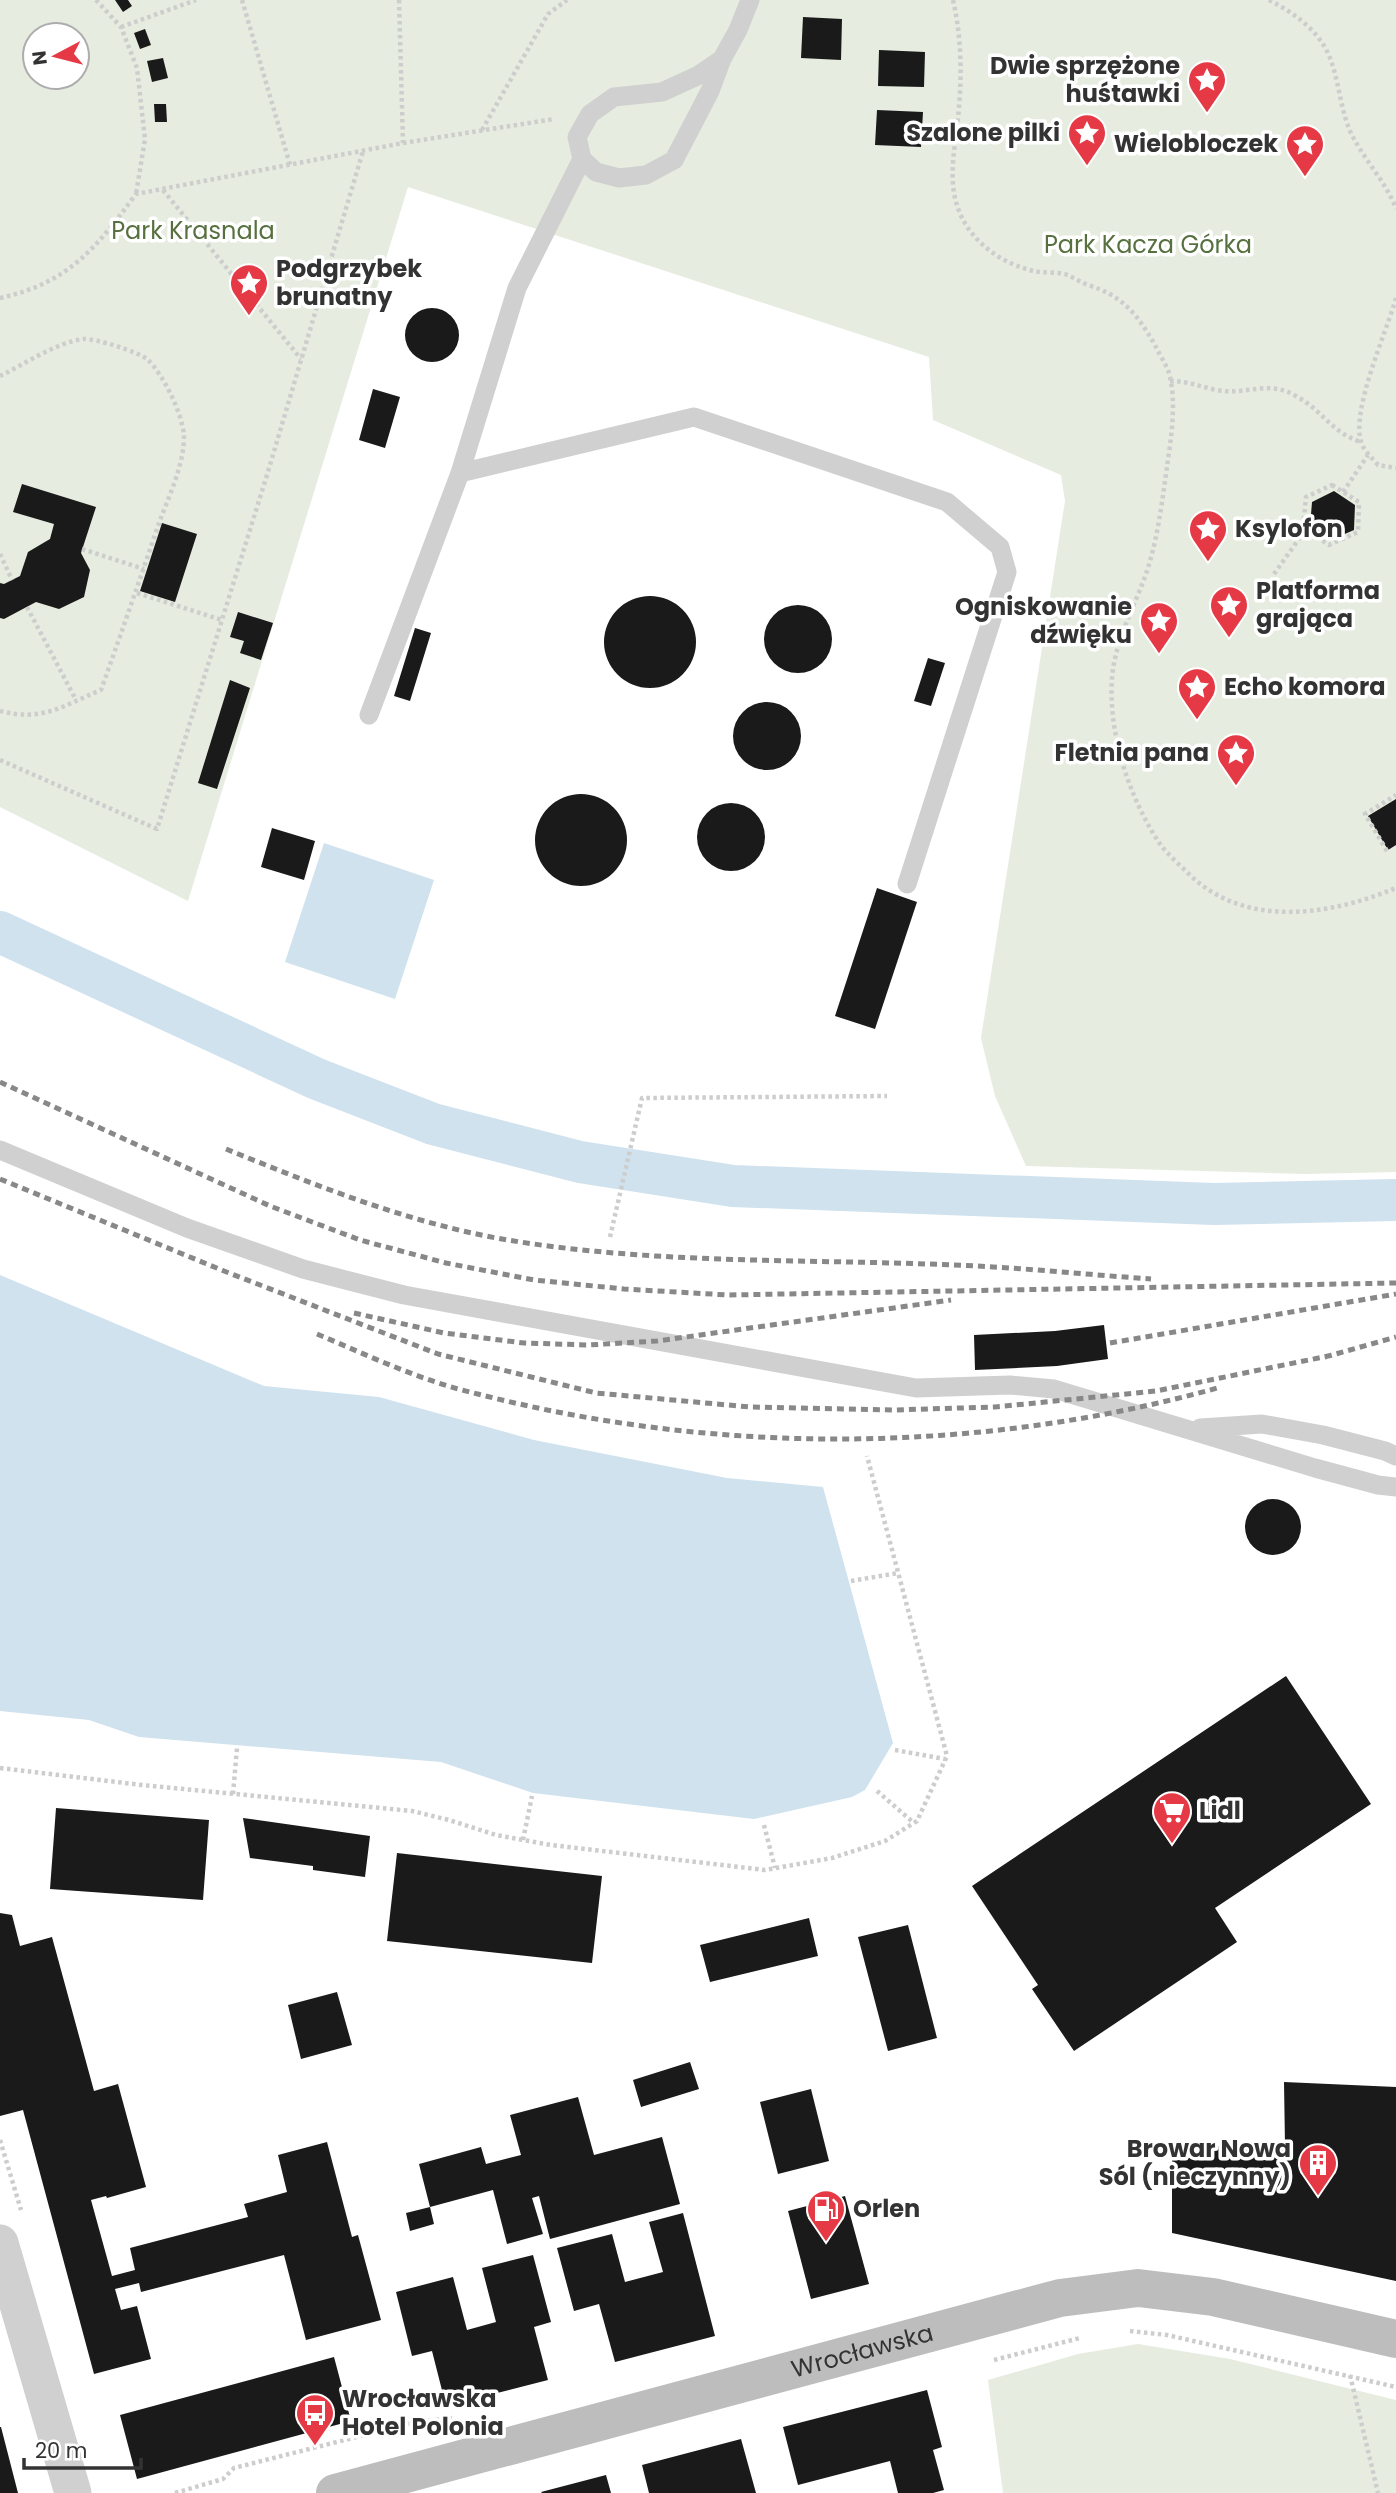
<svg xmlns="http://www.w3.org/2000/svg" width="1396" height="2493" font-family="Poppins,sans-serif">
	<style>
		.green { fill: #e6ecdf; fill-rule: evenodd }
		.water { fill: #cfe2ee }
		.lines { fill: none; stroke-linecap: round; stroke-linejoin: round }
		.canal { stroke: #cfe2ee; stroke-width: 42 }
		.building { fill: #1a1a1a }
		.path { stroke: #cdcdcd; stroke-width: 4.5; stroke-dasharray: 3.5 3.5; stroke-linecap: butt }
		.lane { stroke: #d0d0d0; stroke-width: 19 }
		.street { stroke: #d0d0d0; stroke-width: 37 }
		.secondary { stroke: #bdbdbd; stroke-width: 38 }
		.rail { stroke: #888; stroke-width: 5; stroke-dasharray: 7 5; stroke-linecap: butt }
		.labels { text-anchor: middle; stroke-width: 7; stroke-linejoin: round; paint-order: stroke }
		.poi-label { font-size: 24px; font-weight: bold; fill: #333; stroke: #fff; text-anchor: start }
		.park-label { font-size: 24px; fill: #56703f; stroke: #fff }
		.street-label { font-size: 24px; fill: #333; stroke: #fff }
	</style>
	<rect width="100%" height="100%" fill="#fff"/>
	<path class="green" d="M0,0h1396v1172l-92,2 -278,-8 -31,-70 -14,-58 84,-537 -4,-26 -128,-55 -4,-63 -521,-170 -220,714 -188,-94zM35,35h42v42h-42z
		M1138,2344l92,15 166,41v93h-393l-15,-113 90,-26z"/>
	<path class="water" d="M324,843l110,37 -39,119 -110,-37z
		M0,1275l264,111 115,11 155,43 193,38 96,9 70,256 -28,47 -13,7 -98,22 -221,-26 -92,-31 -302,-25 -50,-17 -89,-9z"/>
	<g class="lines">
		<path class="canal" d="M0,932l317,147 116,45 147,38 153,24 481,18 182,-4"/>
	</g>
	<path class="building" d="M115,0h13l4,6 -9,6z
		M803,17l39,2 -1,41 -40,-2z
		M145,29l6,16 -11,4 -6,-16z
		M879,50l46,2 -1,35 -46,-1z
		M163,58l5,20 -16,4 -5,-21z
		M154,104h12l1,18h-12z
		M877,110l46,2 -2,35 -46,-2z
		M405 335a27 27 0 1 1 54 0a27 27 0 1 1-54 0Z
		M373,389l27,8 -15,51 -26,-8z
		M22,484l74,23 -15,46 9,17 -6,27 -25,12 -23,-7 -32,17 -4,-1v-35l4,1 16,-8 8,-24 22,-13 4,-15 -41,-12z
		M1334,491l21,14 -1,25 -23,10 -21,-13 2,-25z
		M162,523l35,11 -22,68 -35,-11z
		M604 642a46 46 0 1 1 92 0a46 46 0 1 1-92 0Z
		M764 639a34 34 0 1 1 68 0a34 34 0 1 1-68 0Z
		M238,612l35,11 -12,37 -21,-7 4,-12 -14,-4z
		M415,628l16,5 -21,68 -16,-5z
		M928,658l17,5 -14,43 -17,-5z
		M230,680l20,8 -33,101 -19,-6z
		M733 736a34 34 0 1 1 68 0a34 34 0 1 1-68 0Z
		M535 840a46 46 0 1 1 92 0a46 46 0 1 1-92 0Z
		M1396,799v46l-8,5 -20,-34z
		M697 837a34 34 0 1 1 68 0a34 34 0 1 1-68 0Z
		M272,828l43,13 -11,39 -43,-13z
		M877,888l40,14 -42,127 -40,-13z
		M1104,1325l4,34 -51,7 -82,4 -1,-35 81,-4z
		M1245 1527a28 28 0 1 1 56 0a28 28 0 1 1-56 0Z
		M1286,1676l85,128 -156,104 22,34 -163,109 -42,-62 6,-4 -66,-99z
		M56,1808l153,12 -6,80 -153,-11z
		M243,1818l127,18 -5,41 -52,-7v-4l-63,-8z
		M397,1853l205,23 -10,87 -205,-22z
		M0,1913l12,2 8,31 32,-9 42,154 24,-7 28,103 -39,11 -1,-2 -15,4 21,76 23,-6 -5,-22 118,-31 -4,-13 43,-12 -9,-37 49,-13 25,95 6,-2 23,85 -75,20 -22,-85 -143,37 -2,-9 -24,6 6,21 16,-4 14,53 -57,15 -71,-264 -23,6z
		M809,1918l9,38 -108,26 -10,-37z
		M908,1925l29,113 -49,13 -30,-114z
		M337,1992l15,53 -51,14 -13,-54z
		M690,2062l9,27 -58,18 -8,-27z
		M1284,2082l112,5v194l-224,-48v-76l26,1 -1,-12h88z
		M811,2089l18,72 -51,13 -18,-72z
		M578,2097l16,58 68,-18 18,67 -130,35 -11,-43 -7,2 11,36 -36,10 -14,-54 -63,17 4,17 -24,7 -4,-18 24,-6 -11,-43 62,-17 5,17 35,-9 -11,-40z
		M845,2196l24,88 -58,15 -23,-88z
		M683,2213l32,123 -100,26 -16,-58 -25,7 -17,-63 55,-14 13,48 38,-10 -14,-50z
		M533,2255l18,67 -17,5 14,53 -102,26 -14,-55 -20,5 -16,-64 57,-15 14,53 29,-8 -14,-54z
		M334,2357l17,64 -214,58 -17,-64z
		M927,2390l15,57 -9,3 11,40 -11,3h-35l-8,-32 -92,24 -15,-58z
		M0,2427h1l17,66h-18z
		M741,2439l15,54h-107l-7,-28z
		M606,2475l5,18h-69l-1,-1z"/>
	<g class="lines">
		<path class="path" d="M96,0l25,27 16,41 8,71 -9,55
			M242,0l48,165
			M399,0l4,143
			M953,0c9,39 9,79 5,118 -3,31 -11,63 1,93 12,31 43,53 75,60 10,2 21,1 31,3 8,3 15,8 23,11 35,11 49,29 67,60 4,9 11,19 14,28 8,29 2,65 -2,94 -5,35 -9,70 -20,104 -12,35 -32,69 -35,107 -4,55 17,120 48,166 8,11 20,21 30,31 56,54 141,40 206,13
			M1269,0c25,13 50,30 61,58 9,23 10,49 20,73 13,28 37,52 46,78
			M121,27l75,-27
			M482,130l66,-116 19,-14
			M163,190l138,169
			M0,298c69,-15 96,-50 136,-104l267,-51 151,-24
			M1396,298c-9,33 -47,116 -34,146 3,8 10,14 16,21l18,3
			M0,376c25,-12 55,-33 83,-37 11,-1 57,13 65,21 15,14 35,55 36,76 0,29 -15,60 -25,87 -19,56 -38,111 -58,167 -39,16 -58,32 -101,21
			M1170,381c18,0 31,6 47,9 28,6 51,-11 79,6 26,14 36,37 65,46
			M1332,485l27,17 -1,30 -29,13 -26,-18 3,-30z
			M1343,492l25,-37
			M82,549l62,20
			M0,554l12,26
			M1274,574l32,-45
			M137,593l85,27
			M27,607l49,93
			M0,760l157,69 110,-354 96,-324
			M1387,851l-22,-37 31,-19
			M610,1237l32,-139 245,-2
			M851,1581l47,-8
			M895,1750l50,9
			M0,1768l142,17 270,26 37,9 47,15 55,10 214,25 67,-12 53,-17 32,-20 30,-65 -80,-300
			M877,1791l37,32
			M233,1794l4,-46
			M764,1825l11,43
			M523,1840l9,-44
			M0,2140l21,70
			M1130,2331l37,4 229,52
			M994,2360l86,-22
			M1350,2375l28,118
			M175,2493l48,-14 11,-11 182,-46 36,-4"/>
		<path class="lane" d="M722,59l-25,17 -35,16 -48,5 -24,17 -13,23 5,22 14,13 23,6 27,-3 28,-15 36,-69 12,-32 16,-29 12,-30
			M460,473l234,-56 253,85 53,45 7,25 -100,312
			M369,715l91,-242 57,-185 65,-129
			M0,1150l187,78 116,41 101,26 512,93 94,-3 44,4 261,79 63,17 18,2
			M1200,1428l62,-4 61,11 62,16 11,5"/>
		<path class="street" d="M0,2243l73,250"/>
		<path class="secondary" id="s1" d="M335,2493l725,-195 78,-10 75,9 183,42"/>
		<path class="rail" d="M0,1082l270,124 90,34 86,23 88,17 90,9 104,6 668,-12
			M226,1149c89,36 180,73 276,90 157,27 317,19 475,27 58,3 116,9 174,13
			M0,1179l224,92 214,83 158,39 154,14 143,3 102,-3 161,-16 177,-36
			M354,1313l90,20 80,10 64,2 69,-4 294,-41
			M317,1334c50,21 100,45 153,58 244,64 508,63 751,-5
			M1110,1343l286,-49
			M1325,1357l71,-20"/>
	</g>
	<defs>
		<symbol id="sight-pin" viewBox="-11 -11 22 30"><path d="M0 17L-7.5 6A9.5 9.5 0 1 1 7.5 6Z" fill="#e63946" stroke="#fff"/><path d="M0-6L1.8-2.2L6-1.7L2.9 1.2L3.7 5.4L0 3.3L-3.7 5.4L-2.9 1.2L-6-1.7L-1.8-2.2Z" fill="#fff"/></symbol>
		<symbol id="supermarket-pin" viewBox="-11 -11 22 30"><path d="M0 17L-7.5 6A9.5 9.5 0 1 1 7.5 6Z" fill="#e63946" stroke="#fff"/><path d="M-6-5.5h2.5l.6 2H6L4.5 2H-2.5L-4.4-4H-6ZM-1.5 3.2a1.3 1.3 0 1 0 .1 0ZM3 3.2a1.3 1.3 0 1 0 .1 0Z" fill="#fff"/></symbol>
		<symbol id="building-pin" viewBox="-11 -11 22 30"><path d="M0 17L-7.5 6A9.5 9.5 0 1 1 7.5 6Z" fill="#e63946" stroke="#fff"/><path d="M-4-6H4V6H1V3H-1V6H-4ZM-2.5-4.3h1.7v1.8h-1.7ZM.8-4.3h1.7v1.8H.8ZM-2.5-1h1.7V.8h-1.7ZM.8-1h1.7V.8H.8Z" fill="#fff"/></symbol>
		<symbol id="fuel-pin" viewBox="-11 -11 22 30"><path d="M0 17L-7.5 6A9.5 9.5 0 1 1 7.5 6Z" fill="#e63946" stroke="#fff"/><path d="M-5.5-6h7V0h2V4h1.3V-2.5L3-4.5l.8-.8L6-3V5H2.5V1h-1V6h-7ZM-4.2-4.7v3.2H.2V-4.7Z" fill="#fff"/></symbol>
		<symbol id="bus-pin" viewBox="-11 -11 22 30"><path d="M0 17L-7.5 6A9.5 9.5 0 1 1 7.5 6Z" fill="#e63946" stroke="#fff"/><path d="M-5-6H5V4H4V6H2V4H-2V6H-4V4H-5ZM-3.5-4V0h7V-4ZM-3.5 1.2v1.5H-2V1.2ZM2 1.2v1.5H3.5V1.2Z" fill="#fff"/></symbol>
	</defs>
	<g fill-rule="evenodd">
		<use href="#sight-pin" x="1185" y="58" width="44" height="60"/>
		<use href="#sight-pin" x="1065" y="111" width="44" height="60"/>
		<use href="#sight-pin" x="1283" y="122" width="44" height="60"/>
		<use href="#sight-pin" x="227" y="261" width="44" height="60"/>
		<use href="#sight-pin" x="1186" y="507" width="44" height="60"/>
		<use href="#sight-pin" x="1207" y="583" width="44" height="60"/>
		<use href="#sight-pin" x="1137" y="599" width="44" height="60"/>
		<use href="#sight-pin" x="1175" y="665" width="44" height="60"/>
		<use href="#sight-pin" x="1214" y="731" width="44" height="60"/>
		<use href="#supermarket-pin" x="1150" y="1789" width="44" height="60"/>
		<use href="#building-pin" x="1296" y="2141" width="44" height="60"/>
		<use href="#fuel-pin" x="804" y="2187" width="44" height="60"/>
		<use href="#bus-pin" x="293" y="2391" width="44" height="60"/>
	</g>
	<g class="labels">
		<g class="poi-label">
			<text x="1180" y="74" text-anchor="end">Dwie sprzężone<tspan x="1180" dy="28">huśtawki</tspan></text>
			<text x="1060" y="141" text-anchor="end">Szalone pilki</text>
			<text x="1278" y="152" text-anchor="end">Wielobloczek</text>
			<text x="276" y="277">Podgrzybek<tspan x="276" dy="28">brunatny</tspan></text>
			<text x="1235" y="537">Ksylofon</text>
			<text x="1256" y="599">Platforma<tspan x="1256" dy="28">grająca</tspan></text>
			<text x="1132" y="615" text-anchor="end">Ogniskowanie<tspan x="1132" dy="28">dźwięku</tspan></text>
			<text x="1224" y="695">Echo komora</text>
			<text x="1209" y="761" text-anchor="end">Fletnia pana</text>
			<text x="1199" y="1819">Lidl</text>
			<text x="1291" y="2157" text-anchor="end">Browar Nowa<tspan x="1291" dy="28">Sól (nieczynny)</tspan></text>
			<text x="853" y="2217">Orlen</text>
			<text x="342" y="2407">Wrocławska<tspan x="342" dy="28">Hotel Polonia</tspan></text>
		</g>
		<g class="park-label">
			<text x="193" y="239">Park Krasnala</text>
			<text x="1148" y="253">Park Kacza Górka</text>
		</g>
		<g class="street-label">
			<text dy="8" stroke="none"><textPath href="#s1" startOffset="546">Wrocławska</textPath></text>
		</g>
	</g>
	<g transform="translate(56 56) rotate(263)"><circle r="33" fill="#ffffff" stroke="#adadad" stroke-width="2"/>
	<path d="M0-5L12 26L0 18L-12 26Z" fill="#e63946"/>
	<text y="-10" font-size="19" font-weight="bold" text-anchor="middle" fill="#333333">N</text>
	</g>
	<path d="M24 2458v10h117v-10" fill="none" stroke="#333333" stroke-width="3.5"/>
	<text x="35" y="2458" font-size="21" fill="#333333" stroke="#ffffff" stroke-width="5" paint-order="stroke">20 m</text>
</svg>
